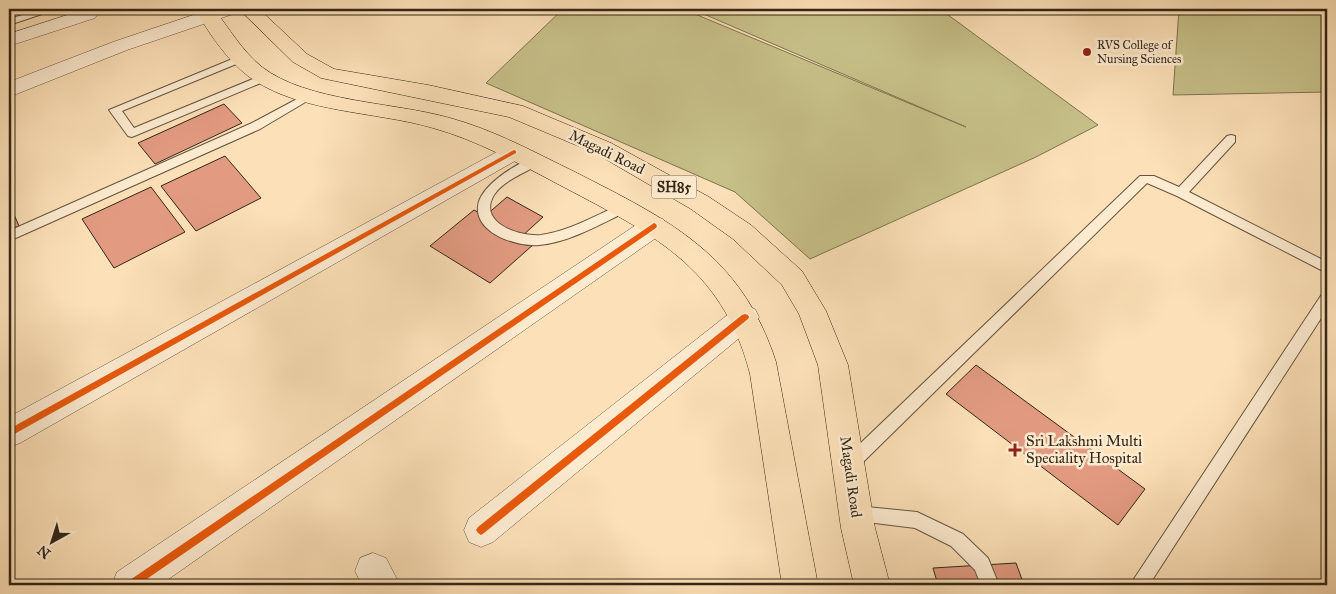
<svg xmlns="http://www.w3.org/2000/svg" width="1336" height="594" font-family="'IM FELL Great Primer',serif">
	<style>
		.green { fill: #c7c089; stroke: #7d7350 }
		.building { fill: #e29b81; stroke: #332616 }
		.lines { fill: none; stroke-linecap: round; stroke-linejoin: round }
		.lane-casing { stroke: #65543e; stroke-width: 2 }
		.street-casing { stroke: #65543e; stroke-width: 1 }
		.primary-casing { stroke: #332616; stroke-width: 1 }
		.lane { fill: #fdebd0; fill-rule: evenodd }
		.street { fill: #fdebd0; fill-rule: evenodd }
		.primary { fill: #fce0b7; fill-rule: evenodd }
		.cycleway-casing { stroke: #fdebd0; stroke-width: 3 }
		.cycleway { fill: #e8590c; fill-rule: evenodd }
		.poi-dot { fill: #8f2418; stroke: #fdebd0; stroke-width: 2 }
		.labels { text-anchor: middle; stroke-width: 5; stroke-linejoin: round; paint-order: stroke }
		.far-poi-label { font-size: 12px; fill: #332616; stroke: #fdebd0; text-anchor: start }
		.shield { fill: #fdebd0; stroke: #70614e; stroke-width: 1 }
		.shield-label { font-size: 14px; font-weight: bold; fill: #332616 }
		.street-label { font-size: 15px; fill: #332616; stroke: #fdebd0 }
		.poi-label { font-size: 15px; fill: #332616; stroke: #fdebd0; text-anchor: start }
	</style>
	<rect width="100%" height="100%" fill="#fce0b7"/>
	<filter id="stains"><feTurbulence type="fractalNoise" baseFrequency=".004" numOctaves="4"/><feColorMatrix values="0 0 0 0 .2 0 0 0 0 .09 0 0 0 0 .02 0 0 0 .5 -.17"/></filter>
	<radialGradient id="worn" r=".72"><stop offset=".6" stop-color="#630" stop-opacity="0"/><stop offset="1" stop-color="#630" stop-opacity=".3"/></radialGradient>
	<path class="green" d="M563,9h120l283,118 -274,-118h248l158,116 -62,32 -226,102 -75,-67 -249,-109z
		M1179,9h148v83l-154,3z"/>
	<path class="building" d="M224,104l18,19 -87,41 -17,-21z
		M225,156l36,42 -65,33 -35,-45z
		M151,187l34,45 -71,36 -32,-49z
		M507,197l36,20 -22,20 13,7 -44,39 -60,-37 44,-36 11,6z
		M9,203l10,23 -10,4z
		M976,365l169,124 -27,36 -172,-131z
		M1016,563l8,22h-86l-5,-17z"/>
	<g class="lines">
		<defs>
			<path id="lane" d="M43,9h14l-48,16v-6z
				M242,55l4,1v4l-124,51 12,17 126,-52h8v4l-136,57 -4,-1 -19,-26z
				M310,92l4,1v4l-54,32 -251,112v-10l243,-108z
				M1231,135l4,1v6l-46,50 138,70v11l-150,-77 -30,-13 -291,286 -6,2 -6,-2 -2,-5 2,-5 296,-283h14l25,11 48,-51z
				M534,158l6,4 -2,3c-14,8 -35,16 -44,30 -17,28 26,42 47,40 28,-4 53,-19 79,-30h8l2,3 -2,3c-28,13 -57,31 -89,34 -21,2 -64,-11 -61,-39 2,-20 38,-43 56,-48z
				M1327,293v16l-178,276h-19l192,-291z
				M857,506l60,6 46,22 25,24 11,27h-18l-6,-15 -24,-24 -36,-18 -64,-8 -2,-6 2,-6z"/>
			<path id="street" d="M86,9l9,1 3,4 -3,4 -86,28v-12z
				M211,9h28l-3,4 -109,37 -118,47v-15l104,-40z
				M514,144l8,3 4,5 -4,5 -502,286 -11,4v-30l497,-270z
				M654,217l9,2 4,7 -4,7 -503,352h-48l5,-13 528,-353z
				M745,306l10,3 4,8 -4,8 -262,217 -12,5 -12,-5 -5,-12 5,-12 266,-209z
				M373,553l13,5 14,27h-38l-7,-14 5,-13z"/>
			<path id="primary" d="M195,9h19c15,19 28,42 48,58 45,35 132,35 188,51 44,12 84,34 125,54 94,48 166,82 201,190l42,223h-36l-32,-211c-28,-110 -102,-142 -194,-191 -40,-21 -80,-43 -123,-55 -58,-17 -136,-15 -185,-52 -21,-16 -40,-44 -53,-67z
				M239,9h20l48,45 27,15 94,16 95,21 88,37 98,54 42,28 51,46 24,40 22,54 27,163 15,57h-36l-13,-57 -23,-163 -19,-51 -17,-29 -49,-46 -42,-30 -96,-56 -86,-36 -188,-39 -28,-16z"/>
		</defs>
		<use href="#lane" class="lane-casing"/>
		<use href="#street" class="street-casing"/>
		<use href="#primary" class="primary-casing"/>
		<use href="#lane" class="lane"/>
		<use href="#street" class="street"/>
		<use href="#primary" class="primary"/>
		<defs>
			<path id="cycleway" d="M514,150l2,1v2l-507,284v-8z
				M654,223l2,1 1,2 -1,2 -518,357h-13l2,-3z
				M745,314l3,1 1,2 -1,2 -264,214 -3,2 -3,-2 -2,-3 2,-3 264,-212z"/>
		</defs>
		<use href="#cycleway" class="cycleway-casing"/>
		<use href="#cycleway" class="cycleway"/>
	</g>
	<g class="poi-dot">
		<circle cx="1087" cy="52" r="5"/>
		<path d="M1012.5 442.5h5v5h5v5h-5v5h-5v-5h-5v-5h5z"/>
	</g>
	<g class="labels">
		<g class="far-poi-label">
			<text x="1097" y="49">RVS College of<tspan x="1097" dy="14">Nursing Sciences</tspan></text>
		</g>
		<rect class="shield" x="651.5" y="175.5" width="45" height="23" rx="4"/>
		<g class="shield-label">
			<text x="674" y="192">SH85</text>
		</g>
		<g class="street-label">
			<text transform="translate(607 152) rotate(26)" y="5">Magadi Road</text>
			<text transform="translate(851 477) rotate(82)" y="5">Magadi Road</text>
		</g>
		<g class="poi-label">
			<text x="1026" y="446">Sri Lakshmi Multi<tspan x="1026" dy="17">Speciality Hospital</tspan></text>
		</g>
	</g>
	<rect width="1336" height="594" fill="none" stroke="#fce0b7" stroke-width="30"/>
	<rect x="10" y="10" width="1316" height="574" fill="none" stroke="#332616" stroke-width="2.5"/>
	<rect x="15" y="15" width="1306" height="564" fill="none" stroke="#332616"/>
	<g transform="translate(52 542) rotate(219)" stroke="#fdebd0" stroke-width="4" paint-order="stroke">
	<path d="M0-4L9 19L0 12L-9 19Z" fill="#332616"/>
	<text y="-8" font-size="14" font-weight="bold" text-anchor="middle" fill="#332616">N</text>
	</g>
	<rect width="100%" height="100%" filter="url(#stains)"/>
	<rect width="100%" height="100%" fill="url(#worn)"/>
</svg>
